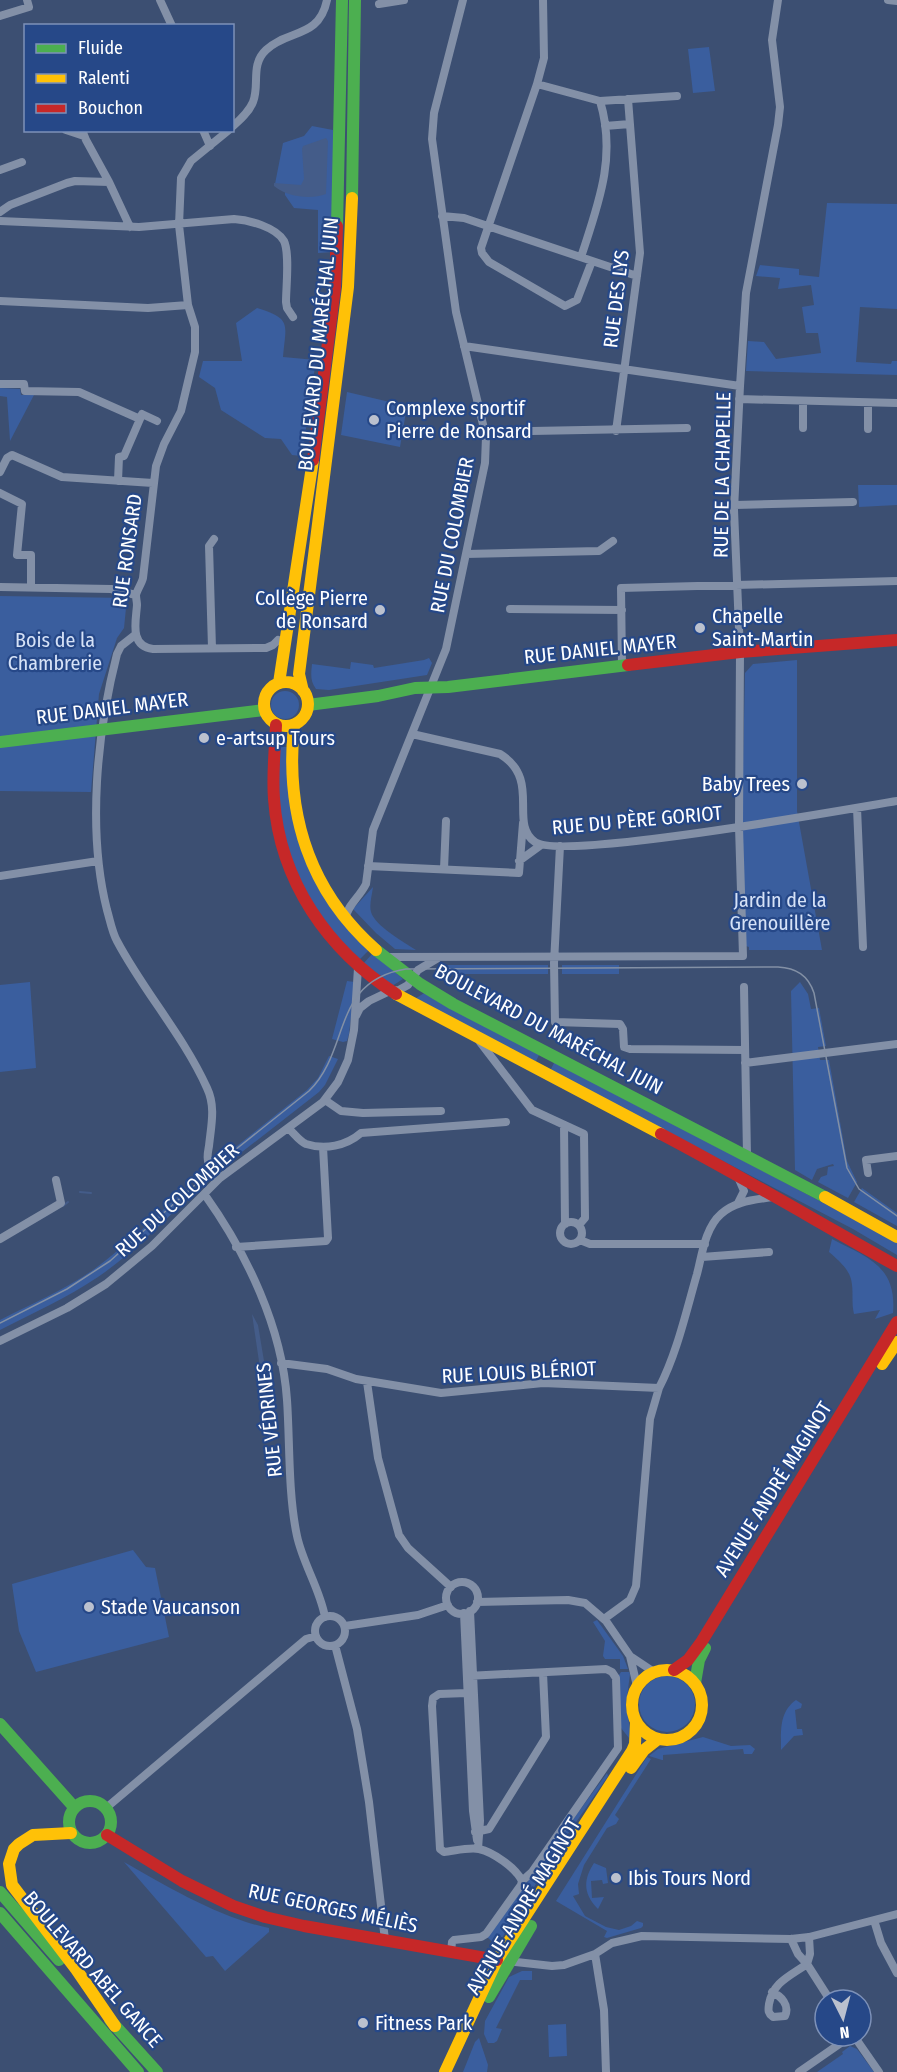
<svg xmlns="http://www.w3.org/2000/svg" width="897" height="2072" font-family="'Fira Sans Condensed',sans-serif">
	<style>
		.green { fill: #3a5e9e }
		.water { fill: #445c89 }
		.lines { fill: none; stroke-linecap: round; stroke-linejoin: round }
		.stream { stroke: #445c89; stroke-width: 2 }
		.street { stroke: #8390a7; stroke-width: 8 }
		.fast { stroke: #4caf50; stroke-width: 12 }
		.slow { stroke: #ffc107; stroke-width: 12 }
		.jam { stroke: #c62828; stroke-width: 12 }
		.tram { stroke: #8390a5; stroke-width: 1.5 }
		.poi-dot { fill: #bbc1ce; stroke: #264888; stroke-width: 2 }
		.labels { text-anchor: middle; stroke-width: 4.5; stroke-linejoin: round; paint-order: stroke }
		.street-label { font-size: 20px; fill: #fff; stroke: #264888 }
		.poi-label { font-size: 20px; fill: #fff; stroke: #264888; text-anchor: start }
		.park-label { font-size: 20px; fill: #d6e2f7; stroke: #264888 }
	</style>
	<rect width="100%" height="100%" fill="#3c4f72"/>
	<path class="green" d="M709,47l6,44 -22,2 -5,-44z
		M312,126l21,4v122l-15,1v-43l-24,-2 -9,-13v-9l-10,-2 8,-41 21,-7z
		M827,203l70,1v105l-37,-2 -4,55 35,2 1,-3h5v14l-151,-4 2,-30 16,1 12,17 45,-6 -3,-20h-12l-4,-26 12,-2 -3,-20 -33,4 2,-11 -24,-2 4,-11 39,4v6l20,2z
		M257,308c35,11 29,15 26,49l33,3 -14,96 -10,-1 -11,-16 -16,-1 -44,-28 -6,-22 -16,-11 4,-16h39l-6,-38z
		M0,388l20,1 1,6h13l-24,46 -3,-44 -7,-1z
		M347,392l60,14 -7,41 -59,-12z
		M858,485h39v20l-38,2z
		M0,596l127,2 -3,30 -7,10 -18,56 -8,98 -91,-1z
		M429,658l3,5 -5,12 -98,15 -13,-1c-6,-8 -5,-15 -4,-25l38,5 1,-7 22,3 1,3 50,-8z
		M797,660v151l25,139h-73v-3l-3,-1 -4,-132 3,-141 8,-9z
		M271 705a14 14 0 1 1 28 0a14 14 0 1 1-28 0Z
		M280,747h8l8,88 73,115 -11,11c-47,-38 -73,-103 -80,-163 -1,-16 2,-35 2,-51z
		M373,887c-1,8 -4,18 -2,25 4,14 33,30 45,38l-21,-1 -19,-16 -23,-24z
		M373,953l30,26 -11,7 -30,-21z
		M442,965h106v9h-106z
		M562,965h57v9h-57z
		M347,981l8,1 -6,52 -2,7 -4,1 -11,-3z
		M30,982l6,86 -36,4v-87z
		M800,982l8,12 3,15 8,-1 7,38 -8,1 2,13h9l18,101 10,21 -9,16 -30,-16 3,-5 6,-2 1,-8 6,-1 -1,-2 -16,5 -5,11 -17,-10 -4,-179z
		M426,992l114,61 -5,10 -122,-63z
		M329,1056l9,3 -13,26 -6,7 -86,67 -5,-6 79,-63 11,-12z
		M555,1061l342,181v13l-44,-26 -303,-158z
		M862,1188l35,25v13l-43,-24z
		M186,1189l6,6c-31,28 -60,59 -94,82 -31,21 -65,36 -98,53v-10c31,-16 64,-30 93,-50 33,-24 63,-54 93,-81z
		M832,1239c34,18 65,26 61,74l-18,6 5,-9 -26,4c-3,-12 0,-23 -3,-35 -3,-11 -14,-20 -22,-27z
		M133,1550l13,17 9,1 14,69 -133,35 -17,-41 -7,-47z
		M597,1620l26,36 5,13h-8v-10h-15l-2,-3 2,-15 -12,-19z
		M621,1672h8l1,2 -4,31 4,24 -1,9 -8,-10 -2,-53z
		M639 1704a28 28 0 1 1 56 0a28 28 0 1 1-56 0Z
		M796,1700l6,4 -1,4 -6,2 2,19h5l1,6 -9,1 -13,14c0,-19 -2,-38 15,-50z
		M703,1737l28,9 19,-1 5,4 -3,5h-8l-1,-5 -80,6v5h-1l-13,-4 9,-7z
		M647,1757l4,2 -36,56 4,4 -3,5 -9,4 -23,37 -6,19 1,10 -6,2 12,20 21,11 13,3 12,-4 6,-5 6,2v3l-2,2 -34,10 -3,-1 3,-6 -51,-30z
		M607,1773l1,3 -45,65 -66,105 -10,-9z
		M124,1862c44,25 96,56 145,66v4l-44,39 -12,-15 -7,1z
		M594,1863l12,5 2,15 -5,1 -1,-4 -11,1 1,17 12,-1 -6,12c-15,-15 -15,-29 -4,-46z
		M522,1971h10v9h-12l-24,48 6,1 -5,12 -3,2h-6l-4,-9 1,-13 24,-44z
		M566,2024l1,32 -18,1 -1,-32z
		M479,2038l9,27 -1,7h-24l12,-30z
		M850,2046l7,3 17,23h-57l26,-18 -1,-2z"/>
	<path class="water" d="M326,138l2,3 -2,53c-15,6 -39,3 -52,-8v-3l27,2 3,-6 -2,-30 1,-3z
		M252,1314l6,11 6,36 -2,4 3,2 8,41 -7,1z"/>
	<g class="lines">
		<path class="stream" d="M80,1192l11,1
			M63,1206l5,-4"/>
		<path class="street" d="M160,0l12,26
			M543,0l1,58 -7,26 -56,164 1,5 7,9 76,44 12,-6 15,-39
			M888,0l9,1
			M379,4l25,-4
			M0,16l29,-9 -2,-7
			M537,84l63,17 77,-5
			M605,126l25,-2
			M232,127c8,-7 17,-15 21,-25 7,-17 -3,-37 13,-52 22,-21 53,-11 61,-50
			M66,130l18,6
			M82,130l4,10 23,42
			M203,130l7,16
			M229,130l-38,31 -10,17 -2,47 9,80 7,22v25l-14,59 -17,33 -8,22 -13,112c-1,5 -6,12 -7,17 0,4 1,7 1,10 -1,16 -8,41 16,44l113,-1 7,-3 5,-5
			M0,170l22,-8
			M0,212l10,-7 57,-22 8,-2 34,1 21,45
			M442,216l22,2 173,58
			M0,221l139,6 95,-8c15,1 42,8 50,22 6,13 2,46 2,61l1,6 6,9
			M581,257c17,-52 36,-100 19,-156
			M0,301l148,7 40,-3
			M464,346l276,40
			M0,384h24l1,7 54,1 61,27 -16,37 -5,1 -1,24
			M739,399l158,4
			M803,401v27
			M140,419l2,-5 15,7
			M868,429v-26
			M532,431l155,-3
			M616,431l24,-178 -12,-154
			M0,472l7,-14 5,-3 50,22 91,6
			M0,493l22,11 -5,51h14v32
			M735,505l118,-3
			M466,554l133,-3 14,-10
			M0,587l111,2 25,6
			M510,609l112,1
			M135,635l-14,11 -4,8c-20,78 -30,177 -10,256 3,10 5,22 10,31 27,51 66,94 90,147 9,19 4,38 2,58 -1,6 -3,13 0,18 2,5 8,10 11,14
			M212,648l-3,-102 5,-7
			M622,666l-1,-78 276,-7
			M412,734l88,20c42,26 8,69 35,88 27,19 313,-33 362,-41
			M857,808l6,139
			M560,846l-6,117 1,59 65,2 3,5 1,18 6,2 115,1
			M519,861l22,-16
			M368,866l151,7 4,-50
			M444,869l2,-48
			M0,876l98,-15
			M345,919c3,-15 14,-21 21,-35l7,-54 73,-181 39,-186 1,-26 -30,-125 -24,-173 2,-26 29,-113
			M384,957l359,-1 -4,-129 1,-175 -6,-142 6,-124 6,-93 32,-168 2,-18 -8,-67 6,-40
			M744,987l3,168
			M356,1016l4,-8 9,-7 21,-10 9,-1 9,-5 10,-15 20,-12
			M480,1042l52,68 52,24 1,84 -6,7
			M745,1063l152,-19
			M325,1100l16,11 22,2 78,-2
			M564,1125l1,99
			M288,1128c6,5 11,13 18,16 19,6 40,2 55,-11l145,-11
			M868,1173l-2,-13 31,-4
			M205,1195c42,59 77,132 82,205 3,43 1,94 10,136 6,28 23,53 28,81
			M738,1203l6,-12 -6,-14
			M560 1233a11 11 0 1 1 22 0a11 11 0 1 1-22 0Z
			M0,1239l61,-36 -5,-23
			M580,1240l10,4h115
			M236,1247l90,-6 2,-3 -5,-91
			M702,1257l67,-5
			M0,1341l67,-33 39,-24 46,-38 68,-68 103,-76 15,-20 10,-22 6,-30 4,-62
			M281,1363l46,6 29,10 85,14 102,-10 116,5c18,-35 27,-76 38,-114 5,-19 8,-46 24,-60 14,-13 33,-14 51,-17
			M367,1382l11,76 21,77 9,13 43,39
			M446 1598a16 16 0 1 1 32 0a16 16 0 1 1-32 0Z
			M477,1602l91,-2 17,3 21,18 24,35 24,16
			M470,1611l10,210 -2,28
			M464,1613l9,198 4,29
			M315 1631a15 15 0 1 1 30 0a15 15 0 1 1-30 0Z
			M604,1619l26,-19 6,-14 14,-167 9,-31
			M345,1626l73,-11 30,-10
			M335,1645l22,84 12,73 16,138
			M630,1656l7,30
			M467,1693l-28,1 -6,4 -1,8 8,143 4,3c10,-1 25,-5 35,-3 14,3 37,19 43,32
			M106,1808l200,-169 10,-3
			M475,1832l14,-3 57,-92 -3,-64
			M874,1920l7,23 16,30
			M791,1939l7,15 9,10 3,-10 -1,-17
			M451,1952l1,-10 2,-2 27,-3 5,-3 35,-49 1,-4 10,-9 86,-124 -2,-70 -4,-6 -6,-3 -139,7
			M595,1954l9,56 2,62
			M507,1961l45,5 12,-1 31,-11 17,-11 30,-7 149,3 18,-2 88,-23
			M772,1992c9,4 18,13 13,24l-12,1c-5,-4 -5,-6 -4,-13 4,-22 21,-28 38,-40l23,36
			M854,2036l25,36
			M799,2072l52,-36"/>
		<path class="fast" d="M352,198l3,-198
			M337,226l5,-226
			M308,705l70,-9 37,-8 33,-1 180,-22
			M0,742l264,-32
			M376,950l44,34 33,20 372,193
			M695,1683l4,-23 6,-12
			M0,1724l74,83
			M69 1822a21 21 0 1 1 42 0a21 21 0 1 1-42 0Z
			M0,1892l59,68
			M0,1913l138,159
			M489,1997l42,-71
			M110,2020l47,52"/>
		<path class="slow" d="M264 704a22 22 0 1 1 44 0a22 22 0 1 1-44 0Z
			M279,683l34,-223
			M303,691l-4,-17 49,-387 4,-89
			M294,725c-9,88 15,166 82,225
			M396,994l265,140
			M825,1197l72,40
			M882,1364l15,-22
			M632 1705a35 35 0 1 1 70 0a35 35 0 1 1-70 0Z
			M631,1768l13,-18 14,-11
			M71,1833l-38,2 -14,9 -5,5 -5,15 3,21 64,84 39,57
			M445,2072l52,-112 135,-209 3,-7 1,-22"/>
		<path class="jam" d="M313,460l22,-172 2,-62
			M628,665l112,-13 157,-12
			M276,725c-1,25 -4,49 -2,74 6,83 54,151 122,195
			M661,1134c80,42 157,88 236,132
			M674,1670l14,-10 14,-19 195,-319
			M107,1835l75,46 51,25 32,11 39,9 193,34"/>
		<path class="tram" d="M0,1323l67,-34 43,-28 115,-103 84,-67c42,-41 22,-110 97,-122l372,-2c18,1 30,8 36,26l33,175 12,21 38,27"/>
	</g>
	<g class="poi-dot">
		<circle cx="374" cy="420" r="6"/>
		<circle cx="380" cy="610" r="6"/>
		<circle cx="700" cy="628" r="6"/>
		<circle cx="204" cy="738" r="6"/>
		<circle cx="802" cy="784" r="6"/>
		<circle cx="89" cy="1607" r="6"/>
		<circle cx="616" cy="1878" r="6"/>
		<circle cx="363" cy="2023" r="6"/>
	</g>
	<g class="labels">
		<g class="street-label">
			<text transform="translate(616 299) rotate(-83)" y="7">RUE DES LYS</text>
			<text transform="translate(318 344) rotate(-84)" y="7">BOULEVARD DU MARÉCHAL JUIN</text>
			<text transform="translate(722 475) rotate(-89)" y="7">RUE DE LA CHAPELLE</text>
			<text transform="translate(452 535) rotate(-79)" y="7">RUE DU COLOMBIER</text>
			<text transform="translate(127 551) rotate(-82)" y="7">RUE RONSARD</text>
			<text transform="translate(600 649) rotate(-6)" y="7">RUE DANIEL MAYER</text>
			<text transform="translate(112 708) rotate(-7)" y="7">RUE DANIEL MAYER</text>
			<text transform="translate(637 820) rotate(-5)" y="7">RUE DU PÈRE GORIOT</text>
			<text transform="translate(549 1029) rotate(28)" y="7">BOULEVARD DU MARÉCHAL JUIN</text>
			<text transform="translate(177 1200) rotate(-42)" y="7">RUE DU COLOMBIER</text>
			<text transform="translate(519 1372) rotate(-3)" y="7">RUE LOUIS BLÉRIOT</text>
			<text transform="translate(269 1420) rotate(-96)" y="7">RUE VÉDRINES</text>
			<text transform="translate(773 1489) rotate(-58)" y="7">AVENUE ANDRÉ MAGINOT</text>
			<text transform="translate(523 1906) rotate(-59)" y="7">AVENUE ANDRÉ MAGINOT</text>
			<text transform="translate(333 1908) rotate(12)" y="7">RUE GEORGES MÉLIÈS</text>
			<text transform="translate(93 1969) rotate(49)" y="7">BOULEVARD ABEL GANCE</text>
		</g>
		<g class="poi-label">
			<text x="386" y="415">Complexe sportif<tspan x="386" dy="23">Pierre de Ronsard</tspan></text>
			<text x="368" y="605" text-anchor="end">Collège Pierre<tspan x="368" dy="23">de Ronsard</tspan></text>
			<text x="712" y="623">Chapelle<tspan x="712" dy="23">Saint-Martin</tspan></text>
			<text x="216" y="745">e-artsup Tours</text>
			<text x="790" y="791" text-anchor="end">Baby Trees</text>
			<text x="101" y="1614">Stade Vaucanson</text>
			<text x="628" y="1885">Ibis Tours Nord</text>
			<text x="375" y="2030">Fitness Park</text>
		</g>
		<g class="park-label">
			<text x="55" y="647">Bois de la<tspan x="55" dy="23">Chambrerie</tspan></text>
			<text x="780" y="907">Jardin de la<tspan x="780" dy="23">Grenouillère</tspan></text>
		</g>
	</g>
	<rect x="24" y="24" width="210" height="108" fill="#264888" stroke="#7d91b8" stroke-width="1.5"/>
	<rect x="36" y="44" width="30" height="9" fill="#4caf50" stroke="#7d91b8" stroke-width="1.5"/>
	<text x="78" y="54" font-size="18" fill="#ffffff">Fluide</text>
	<rect x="36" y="74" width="30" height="9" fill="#ffc107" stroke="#7d91b8" stroke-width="1.5"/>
	<text x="78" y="84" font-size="18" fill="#ffffff">Ralenti</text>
	<rect x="36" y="104" width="30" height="9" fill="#c62828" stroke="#7d91b8" stroke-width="1.5"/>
	<text x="78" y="114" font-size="18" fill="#ffffff">Bouchon</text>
	<g transform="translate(843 2018) rotate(174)"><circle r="28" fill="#264888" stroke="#7d91b8" stroke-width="1.5"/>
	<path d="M0-4.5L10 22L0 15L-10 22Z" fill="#bbc1ce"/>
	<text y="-9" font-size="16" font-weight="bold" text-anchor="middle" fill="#ffffff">N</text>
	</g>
</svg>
